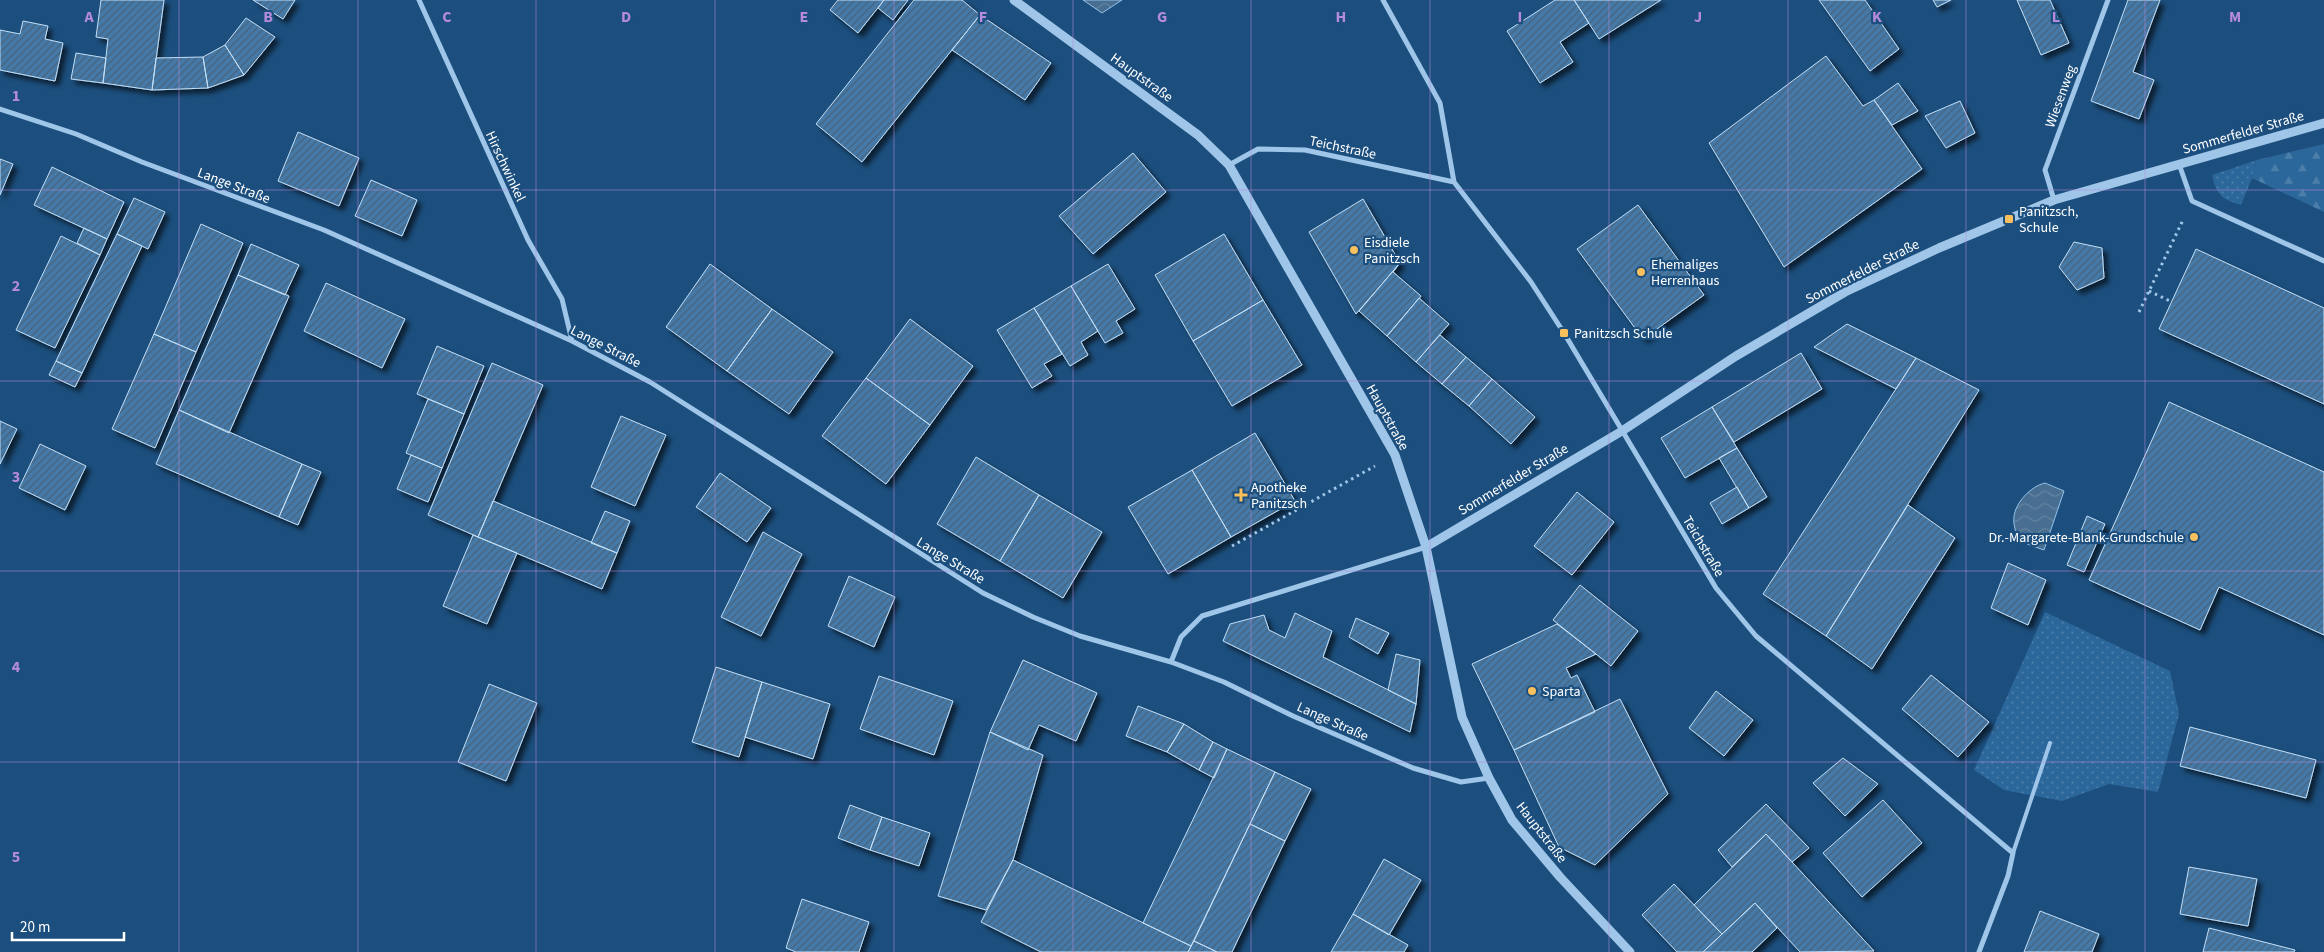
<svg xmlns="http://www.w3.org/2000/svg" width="2324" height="952" font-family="'Source Sans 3',sans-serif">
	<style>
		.grass { fill: url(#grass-dots) }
		.forest { fill: url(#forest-firs) }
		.water { fill: url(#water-waves); stroke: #92c2eb }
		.building { fill: url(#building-hatch); stroke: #c3dff7; filter: url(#shadow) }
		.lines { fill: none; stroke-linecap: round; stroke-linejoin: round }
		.path { stroke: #9fc6e9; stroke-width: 3; stroke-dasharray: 2.5 4; stroke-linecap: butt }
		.service { stroke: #9fc6e9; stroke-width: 4 }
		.minor { stroke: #9fc6e9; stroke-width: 5 }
		.tertiary { stroke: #9fc6e9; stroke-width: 9 }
		.grid { fill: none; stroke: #b68bdc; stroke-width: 1; stroke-opacity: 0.55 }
		.poi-dot { fill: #f9c05d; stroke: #1c4f7e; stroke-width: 2 }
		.labels { text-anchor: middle; stroke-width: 4.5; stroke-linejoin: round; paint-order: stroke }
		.street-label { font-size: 14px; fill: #fff; stroke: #1c4f7e }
		.poi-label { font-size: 14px; fill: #fff; stroke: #1c4f7e; text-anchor: start }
		.grid-label { font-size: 16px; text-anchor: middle; font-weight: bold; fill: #b68bdc; stroke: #1c4f7e; stroke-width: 4.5; stroke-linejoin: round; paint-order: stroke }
	</style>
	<defs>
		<pattern id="grass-dots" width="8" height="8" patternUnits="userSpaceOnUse" patternTransform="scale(1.25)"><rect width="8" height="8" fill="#2c679b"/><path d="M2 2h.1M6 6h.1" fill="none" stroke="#4c7eaa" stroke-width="1.8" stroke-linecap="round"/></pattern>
		<pattern id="forest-firs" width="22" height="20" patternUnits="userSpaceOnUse" patternTransform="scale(1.25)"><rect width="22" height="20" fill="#2c679b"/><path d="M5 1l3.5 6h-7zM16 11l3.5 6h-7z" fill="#4c7eaa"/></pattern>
		<pattern id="water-waves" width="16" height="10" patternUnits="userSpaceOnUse" patternTransform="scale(1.25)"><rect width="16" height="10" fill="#486e91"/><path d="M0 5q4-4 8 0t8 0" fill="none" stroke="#6384a2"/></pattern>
		<pattern id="building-hatch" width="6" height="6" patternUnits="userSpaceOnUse" patternTransform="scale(1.25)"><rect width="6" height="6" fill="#4479a8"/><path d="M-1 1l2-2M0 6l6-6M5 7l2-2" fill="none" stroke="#48627a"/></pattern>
		<filter id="shadow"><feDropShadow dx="4.5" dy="4.5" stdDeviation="2.5" flood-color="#0009"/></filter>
	</defs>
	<rect width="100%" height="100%" fill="#1c4f7e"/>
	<path class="grass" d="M2257,160l-5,18 -11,27c-20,-6 -24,-10 -29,-30z
		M2045,612l125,59 9,43 -21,78 -49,-8 -47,17 -58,-11 -30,-20z"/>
	<path class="forest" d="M2324,144v68l-72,-34 5,-18z"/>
	<path class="water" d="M1083,0h39l-20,13z
		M2045,483l19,8 -20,59 -17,-6 -11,-11c-1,-5 -3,-11 -2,-16 1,-14 17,-31 31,-34z"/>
	<path class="building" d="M101,0h63l-12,90 -49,-7 5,-44 -12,-2z
		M253,0h42l-12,19z
		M838,0h46l-26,33 -28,-23z
		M884,0h24l-15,20 -15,-12z
		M914,0h48l18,15 -118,147 -46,-38z
		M1555,0h19l15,23 -29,19 13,20 -33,21 -33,-52z
		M1574,0h87l-62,39z
		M1819,0h46l34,49 -29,22z
		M1933,0h18l-14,7z
		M2017,0h33l19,43 -28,12z
		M2128,0h32l-27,72 21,8 -15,39 -48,-18z
		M980,15l71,48 -26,37 -73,-50z
		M246,18l29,19 -31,38 -19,-30z
		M23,21l25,5 -3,13 18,4 -8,38 -55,-11v-40l20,4z
		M225,45l19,30 -36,13 -5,-31z
		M76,53l30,5 -3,25 -32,-4z
		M1826,56l37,50 11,-6 48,69 -138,98 -75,-124z
		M203,57l5,31 -56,2 4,-32z
		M1898,83l20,28 -26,14 -18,-25z
		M1960,101l15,32 -29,15 -21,-32z
		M298,132l61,26 -20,48 -61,-25z
		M1133,153l33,39 -73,62 -34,-38z
		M0,159l13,5 -13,31z
		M52,167l72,35 -17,37 -73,-34z
		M371,180l46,20 -15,36 -47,-20z
		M134,198l31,14 -17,37 -31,-15z
		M1363,199l37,64 -44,51 -47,-82z
		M1638,205l66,90 -61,44 -66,-90z
		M201,224l42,19 -47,109 -42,-18z
		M84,228l23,11 -7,16 -23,-12z
		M117,234l25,12 -60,127 -26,-12z
		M1224,234l39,66 -70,41 -38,-66z
		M61,236l39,19 -45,93 -39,-18z
		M2074,242l28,6 2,30 -27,12 -18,-23z
		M251,244l48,21 -14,30 -47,-20z
		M2196,249l128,59v96l-165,-75z
		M1400,263l-7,9 28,24 -34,40 -28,-25z
		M710,264l62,45 -45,62 -61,-44z
		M1108,264l27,45 -19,12 7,12 -18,10 -34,-57z
		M238,275l51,21 -60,137 -50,-23z
		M326,283l79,36 -23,49 -78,-37z
		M1071,286l27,45 -17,11 7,13 -18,11 -36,-58z
		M1419,298l30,26 -33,38 -29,-26z
		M1263,300l39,65 -70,41 -39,-65z
		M1034,308l28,46 -18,10 8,12 -20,12 -35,-58z
		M772,309l61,43 -44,62 -62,-43z
		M910,319l63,47 -43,59 -64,-47z
		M1847,324l69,34 -20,31 -82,-42z
		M154,334l42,18 -41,96 -43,-19z
		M1440,335l26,22 -24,27 -26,-22z
		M437,346l47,20 -20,48 -47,-20z
		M1801,353l21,36 -88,53 -22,-35z
		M1466,357l26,22 -23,27 -27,-22z
		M1916,358l63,32 -153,246 -63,-42z
		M56,361l26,12 -7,14 -26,-12z
		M492,363l51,22 -65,152 -50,-22z
		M866,378l64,47 -44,59 -64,-48z
		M1492,379l43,38 -24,27 -42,-38z
		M428,399l36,15 -22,54 -36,-15z
		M2169,402l155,70v163l-105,-48 -19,43 -111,-50z
		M1712,407l25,41 -52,30 -24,-40z
		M179,410l123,54 -23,53 -123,-53z
		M621,416l45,19 -31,71 -44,-19z
		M0,421l17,8 -17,35z
		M1255,433l40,68 -64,36 -39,-67z
		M40,444l46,22 -21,44 -46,-22z
		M1737,448l30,49 -18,11 -30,-50z
		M411,455l31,13 -14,34 -31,-13z
		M976,457l63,38 -39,66 -63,-37z
		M302,464l19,8 -23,53 -19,-8z
		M1192,470l39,67 -63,37 -40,-67z
		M720,473l51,35 -24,34 -51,-35z
		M1737,487l12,21 -27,16 -12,-21z
		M1577,492l37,30 -42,53 -38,-29z
		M1039,495l63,37 -39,66 -63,-37z
		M493,501l124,52 -15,36 -124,-52z
		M1908,505l47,33 -83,131 -46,-33z
		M605,511l25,10 -13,32 -26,-10z
		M2087,516l18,8 -21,48 -17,-7z
		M763,532l39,22 -41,82 -40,-19z
		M473,535l44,18 -30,71 -44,-18z
		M2008,563l38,17 -18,45 -37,-17z
		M849,576l46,21 -21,50 -46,-21z
		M1580,585l58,46 -27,35 -58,-46z
		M1295,613l37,18 -9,26 93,47 -6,28 -187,-91 7,-17 34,-9 5,15 16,8z
		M1356,618l33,15 -11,21 -29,-17z
		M1557,624l39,30 -30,14 5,10 6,-3 18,37 -81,38 -42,-86z
		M1396,654l24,6 -4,44 -28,-14z
		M1023,660l74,33 -21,48 -37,-16 -11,25 -38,-18z
		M716,667l46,15 -23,75 -47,-15z
		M1931,675l58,47 -31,35 -56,-48z
		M879,676l74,25 -19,54 -74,-26z
		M762,682l68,22 -17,55 -68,-22z
		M489,684l48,19 -31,78 -48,-19z
		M1716,691l37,29 -29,36 -35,-28z
		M1620,699l48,95 -73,71 -36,-18 -45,-97z
		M1138,706l46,18 -17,28 -41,-16z
		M1184,724l29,18 -14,28 -32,-18z
		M2190,727l126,33 -10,38 -126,-32z
		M990,732l53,23 -30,105 -27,50 -48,-14z
		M1213,742l14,7 -13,29 -15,-8z
		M1227,749l48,23 -84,174 -48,-23z
		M1843,758l35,26 -33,32 -32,-33z
		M1275,772l36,17 -26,52 -35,-17z
		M1883,800l39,43 -60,54 -39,-44z
		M1766,804l43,44 -17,14 -26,-28 -34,33 -14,-17z
		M850,805l32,12 -12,33 -32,-12z
		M882,817l48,16 -11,33 -49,-16z
		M1250,824l35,17 -53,111h-15l-23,-11z
		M1766,834l26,28 82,89 -74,1 -45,-49 -33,31 -28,-29z
		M1384,859l37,21 -32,55 -36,-21z
		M1013,860l178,86 -3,6h-147l-60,-30z
		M2189,867l68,12 -9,47 -68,-12z
		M1674,884l48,50 -19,18h-26l-35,-37z
		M802,899l67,23 -10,30h-63l-10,-4z
		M1755,903l22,25 -25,24h-49z
		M2040,911l59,23 -7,18h-68z
		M1353,914l55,31 -4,7h-73z
		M2209,928l86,22 -1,2h-91z
		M1194,941l23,11h-29z"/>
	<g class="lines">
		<path class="path" d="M2149,291l23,11
			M2139,312l44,-92
			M1232,546l143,-80"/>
		<path class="service" d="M2013,853l37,-110"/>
		<path class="minor" d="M419,0l109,240 34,59 10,42
			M1383,0l57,103 14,79
			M0,109l76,25 66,28 182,68 248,111 78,41 333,211 50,24 47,19 91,26 10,-25 21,-21 224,-69
			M2179,164l13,37 132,60
			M1229,165l29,-16 47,1 149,32 77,100 33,51 152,255 40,48 257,217 -5,23 -29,76
			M2054,200l-9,-30 63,-170
			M1171,662l53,20 69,34 120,52 48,14 28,-4"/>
		<path class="tertiary" d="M1014,0l184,135 31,30 166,290 31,92 36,170 27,61 23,42 48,57 70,75
			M1426,547l196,-116 114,-75 109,-64 94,-44 115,-48 270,-77"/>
	</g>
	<path class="grid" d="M179,0v952M358,0v952M536,0v952M715,0v952M894,0v952M1073,0v952M1251,0v952M1430,0v952M1609,0v952M1788,0v952M1966,0v952M2145,0v952M0,190h2324M0,381h2324M0,571h2324M0,762h2324"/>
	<g class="poi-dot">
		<rect x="2004" y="214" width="10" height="10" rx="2.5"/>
		<circle cx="1354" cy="250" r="5"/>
		<circle cx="1641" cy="272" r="5"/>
		<rect x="1559" y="328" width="10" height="10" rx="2.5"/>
		<path d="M1238.5 487.5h5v5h5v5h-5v5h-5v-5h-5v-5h5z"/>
		<circle cx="2194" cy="537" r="5"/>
		<circle cx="1532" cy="691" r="5"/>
	</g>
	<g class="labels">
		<g class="street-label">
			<text transform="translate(1142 77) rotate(36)" y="5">Hauptstraße</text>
			<text transform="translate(2060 96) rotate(-70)" y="5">Wiesenweg</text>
			<text transform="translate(2243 132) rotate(-16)" y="5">Sommerfelder Straße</text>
			<text transform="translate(1343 147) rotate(12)" y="5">Teichstraße</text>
			<text transform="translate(506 166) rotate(65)" y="5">Hirschwinkel</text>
			<text transform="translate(234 185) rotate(21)" y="5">Lange Straße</text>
			<text transform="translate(1862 271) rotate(-27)" y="5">Sommerfelder Straße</text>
			<text transform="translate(606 346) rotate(27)" y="5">Lange Straße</text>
			<text transform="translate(1388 417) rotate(61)" y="5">Hauptstraße</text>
			<text transform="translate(1513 479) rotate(-31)" y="5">Sommerfelder Straße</text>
			<text transform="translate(1704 546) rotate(59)" y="5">Teichstraße</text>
			<text transform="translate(951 560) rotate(31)" y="5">Lange Straße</text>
			<text transform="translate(1333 721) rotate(24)" y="5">Lange Straße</text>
			<text transform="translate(1542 832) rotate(52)" y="5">Hauptstraße</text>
		</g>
		<g class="poi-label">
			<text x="2019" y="216">Panitzsch,<tspan x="2019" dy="16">Schule</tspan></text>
			<text x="1364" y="247">Eisdiele<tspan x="1364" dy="16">Panitzsch</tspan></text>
			<text x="1651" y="269">Ehemaliges<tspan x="1651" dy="16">Herrenhaus</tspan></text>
			<text x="1574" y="338">Panitzsch Schule</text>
			<text x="1251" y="492">Apotheke<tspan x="1251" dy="16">Panitzsch</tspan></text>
			<text x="2184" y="542" text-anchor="end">Dr.-Margarete-Blank-Grundschule</text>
			<text x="1542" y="696">Sparta</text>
		</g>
	</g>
	<g class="grid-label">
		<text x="89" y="22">A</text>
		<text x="268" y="22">B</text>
		<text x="447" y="22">C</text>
		<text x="626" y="22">D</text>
		<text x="804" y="22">E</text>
		<text x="983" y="22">F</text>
		<text x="1162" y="22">G</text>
		<text x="1341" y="22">H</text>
		<text x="1520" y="22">I</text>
		<text x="1698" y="22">J</text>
		<text x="1877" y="22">K</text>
		<text x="2056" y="22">L</text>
		<text x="2235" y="22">M</text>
		<text x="16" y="101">1</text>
		<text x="16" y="291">2</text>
		<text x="16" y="482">3</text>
		<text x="16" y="672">4</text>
		<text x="16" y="862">5</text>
	</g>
	<path d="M12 932v8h112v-8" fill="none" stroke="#ffffff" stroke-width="2.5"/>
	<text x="20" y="932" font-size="15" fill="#ffffff" stroke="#1c4f7e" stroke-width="4" paint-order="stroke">20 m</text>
</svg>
